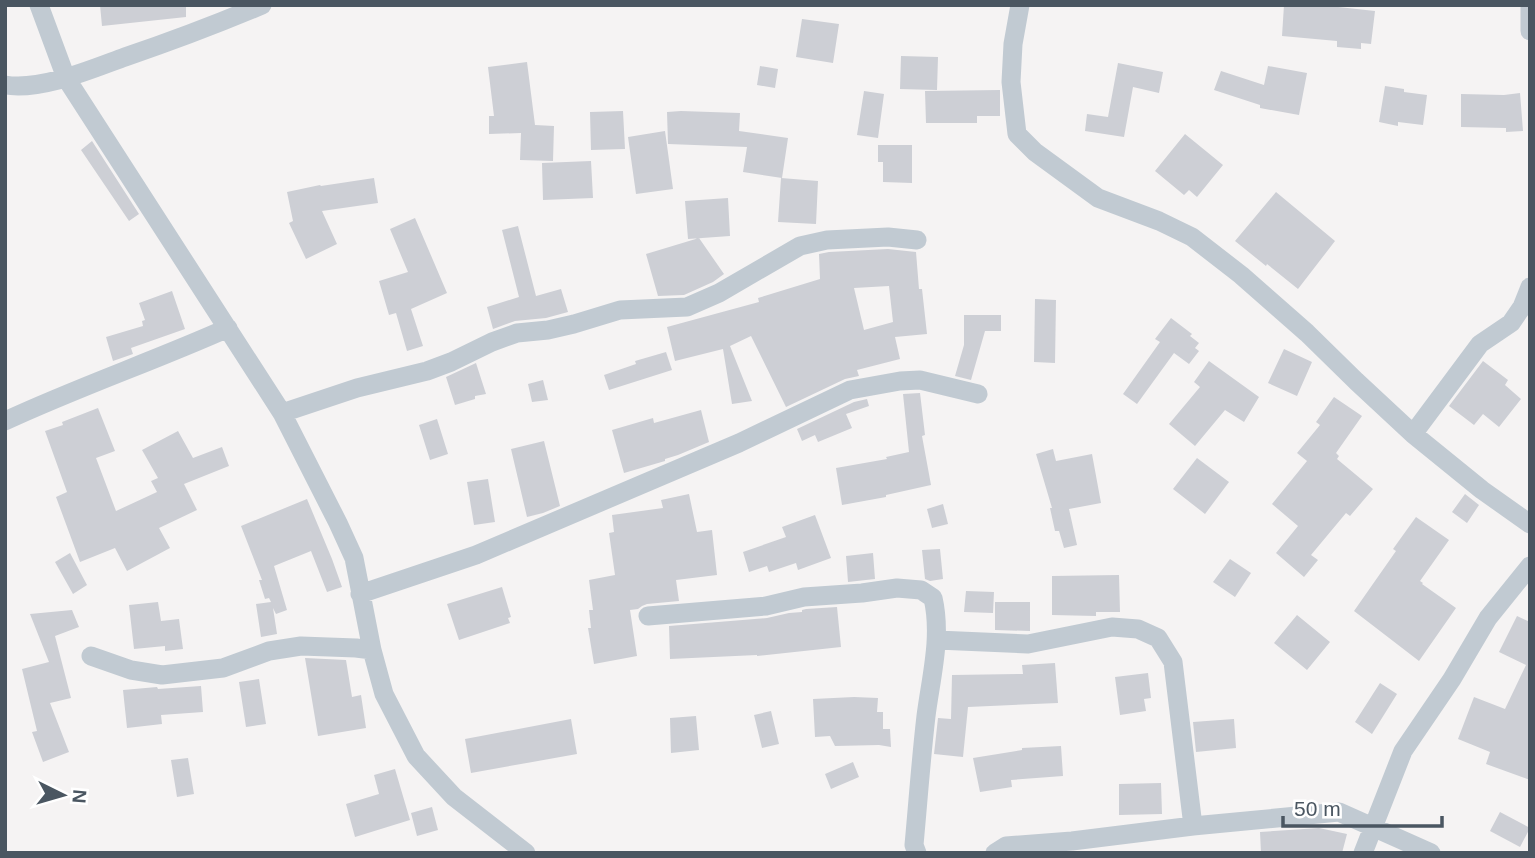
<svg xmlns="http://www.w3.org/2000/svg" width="1535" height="858" font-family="Arial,sans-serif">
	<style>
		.building { fill: #cdcfd5; fill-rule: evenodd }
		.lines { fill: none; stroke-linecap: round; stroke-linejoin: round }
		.minor { stroke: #c1cad2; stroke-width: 19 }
	</style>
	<rect width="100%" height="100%" fill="#f5f3f3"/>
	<path class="building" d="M100,5h86v12l-84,9z
		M1284,5h36l55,6 -4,33 -10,-1v6l-24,-2v-6l-55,-5z
		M802,19l37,5 -6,39 -37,-6z
		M901,56l37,1 -1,33 -37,-1z
		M527,62l8,63 19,1 -1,35 -33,-1 1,-27 -32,1v-18h5l-6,-49z
		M1118,63l45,9 -4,21 -26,-6 -9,50 -39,-6 2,-17 21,3z
		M760,66l18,3 -3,19 -18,-3z
		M1268,66l39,7 -8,42 -39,-7v-3l-46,-15 7,-19 43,14z
		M1385,86l19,3v3l23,3 -4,30 -25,-3v4l-19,-4z
		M1000,90v26h-23v7h-51l-1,-32z
		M864,91l20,3 -6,44 -21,-3z
		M1520,93l3,38 -17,1v-4l-45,-1v-33l43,1z
		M623,111l2,38 -34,1 -1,-38z
		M681,111l59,2 -1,18 49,7 -6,40 -39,-6 4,-25 -79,-3 -1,-32z
		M665,131l8,58 -37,5 -8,-57z
		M1185,134l38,31 -26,32 -8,-7 -5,5 -29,-24z
		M92,141l47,73 -10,7 -48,-71z
		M878,145h34v38l-29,-1v-20h-5z
		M591,161l2,37 -50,2 -1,-37z
		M374,178l4,25 -56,8 15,33 -31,15 -17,-36 4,-2 -6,-29 33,-7 1,1z
		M781,178l37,3 -2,43 -38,-2z
		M1276,192l59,49 -37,48 -31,-25 -1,2 -31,-25z
		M728,198l2,38 -42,3 -3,-38z
		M415,218l32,75 -36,16 12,37 -16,5 -11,-38 -7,2 -10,-34 29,-9 -18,-43z
		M518,226l18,70 25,-7 7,23 -22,6 -31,3 -22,8 -6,-22 32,-10 -17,-67z
		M699,238l25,36 -11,8 -29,13 -26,1 -12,-42z
		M888,249l28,3 3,37h3l5,45 -32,3 5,22 -43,11 2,6 -14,3 -59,28 -35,-71 -21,10 22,55 -20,3 -9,-55 -48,12 -8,-34 92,-25 -1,-4 62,-19 -1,-25 10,-2zM889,286l4,36 -29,8 -10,-42z
		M172,291l13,38 -54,19 2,6 -20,7 -7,-24 37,-11 -1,-5 3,-1 -6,-17z
		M1035,299l21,1 -1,63 -21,-1z
		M964,315h37v16h-16l-14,49 -16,-4 9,-31z
		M1171,318l21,16 -2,2 9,7 -4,5 4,3 -10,13 -15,-11 -37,51 -14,-10 37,-52 -5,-3z
		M1284,349l28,13 -15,34 -29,-13z
		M666,352l6,18 -63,20 -5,-15 32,-11 -1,-3z
		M1209,361l50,36 -15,25 -19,-12 -30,36 -26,-22 31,-37 -6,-5z
		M1483,361l25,19 -3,5 16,14 -22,28 -16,-13 -9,11 -25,-19z
		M476,363l10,31 -11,2v3l-20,6 -9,-28z
		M543,380l5,20 -16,2 -4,-18z
		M920,393l5,42 -3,1 9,49 -45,10v2l-44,8 -6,-37 51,-9 -1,-2 23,-5 -6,-58z
		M1334,397l28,19 -26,37 3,3 -2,3 36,30 -23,27 -4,-3 -35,42 7,5 -14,17 -28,-24 22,-27 -26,-22 35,-43 -10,-8 23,-28 -4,-3z
		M867,399l2,7 -23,8 6,14 -34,14 -3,-7 -13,6 -5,-12 57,-27z
		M98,408l17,43 -19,7 20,53 41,-19 -6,-11 7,-3 -16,-28 36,-19 15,27 29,-11 7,19 -45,18 13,26 -38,18 11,20 -43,23 -12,-23 -35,14 -24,-65 11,-5 -22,-61 18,-6 -1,-3z
		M701,410l8,32 -31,13 -13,4v2l-41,12 -12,-43 41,-12 1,5z
		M437,419l11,35 -18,6 -11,-35z
		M544,441l16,65 -17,7 -16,4 -16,-68z
		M1053,449l3,12 36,-7 9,49 -32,6 8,36 -13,3 -5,-17h-4l-5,-23h2l-16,-54z
		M1197,458l32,24 -24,32 -32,-25z
		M488,479l7,43 -21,3 -7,-43z
		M689,494l8,38 15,-2 5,45 -41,5 3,21 -32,3 -5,2 -4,3 -8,1 7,46 -43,8 -6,-36h3l-2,-18h4l-4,-30 26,-5 -6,-42 5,-1 -2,-17 51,-7 -2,-8z
		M1465,494l14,11 -12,18 -15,-11z
		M307,499l25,60 10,28 -15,5 -16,-41 -37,15 13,44 -11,4 -3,-6 4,26 -16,3 -5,-33 15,-2 -2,-4 -4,1 -6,-19h3l-21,-54z
		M943,504l5,20 -16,4 -5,-19z
		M815,515l16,43 -33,12 -2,-7 -27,9 -2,-6 -18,6 -6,-20 43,-15 -4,-10z
		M1416,517l33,23 -29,41 3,2 -1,1 34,24 -37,53 -65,-50 42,-60 -3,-2z
		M940,549l3,30 -13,2 -5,-2 -3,-29z
		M70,553l17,32 -14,9 -18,-32z
		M873,553l2,26 -27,3 -2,-26z
		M1230,559l21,14 -16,24 -22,-15z
		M1119,575l1,37h-24v4l-44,-1v-39z
		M502,587l9,30 -3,1 2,5 -51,17 -12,-36z
		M966,591l28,1 -1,21 -29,-1z
		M158,602l3,19 18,-2 4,30 -18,2v-5l-31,3 -5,-44z
		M995,602h35v29l-35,-1z
		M837,607l4,40 -84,9v-1l-87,4 -1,-33 98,-8 22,-5 13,-1v-2l4,-1z
		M72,610l7,17 -24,9 16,62 -21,5 19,49 -26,10 -11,-30 5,-1 -15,-62 27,-7 -19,-48z
		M1297,615l33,27 -23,28 -33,-27z
		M1517,616l13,6v158l-44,-16 4,-12 -32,-13 16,-42 31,12 21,-44 -27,-13z
		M305,658l41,2 6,37 9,-2 5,33 -48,8z
		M1055,663l3,40 -90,4 -5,50 -29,-3 4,-36 13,1 1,-44 71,-1 -1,-9z
		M1148,673l3,25 -7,1 2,12 -26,4 -5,-38z
		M259,679l7,45 -20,3 -7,-45z
		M1380,683l17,11 -25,40 -17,-12z
		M201,686l2,26 -42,3 1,9 -35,4 -4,-38 34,-3 1,2z
		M854,697l24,1 -1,14h6v17h7l1,18 -12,-2 -44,1 -5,-10 -15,1 -2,-38z
		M771,711l8,33 -17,4 -8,-33z
		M696,716l3,34 -28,3 -1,-35z
		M571,719l6,35 -106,19 -6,-34z
		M1234,719l2,29 -40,4 -3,-30z
		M1061,746l2,30 -52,4 1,7 -32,5 -7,-34 49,-8v-2z
		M188,758l6,36 -17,3 -6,-37z
		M853,762l6,15 -28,12 -6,-15z
		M395,769l15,51 -55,17 -9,-33 33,-10 -5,-19z
		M1161,783l1,31 -43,1v-31z
		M432,807l6,23 -21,6 -6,-23z
		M1500,812l30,16 -10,19 -30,-16z
		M1319,828l28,6 -5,19h-81l-1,-21z"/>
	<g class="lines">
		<path class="minor" d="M39,5l27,73 216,335 56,110 16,35 18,92 12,44 32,62 38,41 72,56
			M1020,5l-7,39 -2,38 6,52 18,18 63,46 61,23 33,16 49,38 66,58 49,48 57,53 69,56 48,34
			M1530,5v26
			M5,85c36,6 87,-16 120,-28 47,-16 92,-33 137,-52
			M282,413l75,-25 70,-17 24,-9 41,-20 25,-9 31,-3 26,-6 46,-14 67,-3 32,-14 81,-47 27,-6 61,-3 29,3
			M5,421c73,-34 149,-60 223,-93
			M1413,434l67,-90 31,-21 11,-16 8,-20
			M360,594l116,-39 263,-112 111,-53 50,-9 20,-1 58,14
			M648,616l118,-10 38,-9 58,-4 35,-5 24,2 12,8c9,39 -2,79 -7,118 -5,43 -8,86 -12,129l3,8
			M937,640l91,4 84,-17 26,2 20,9 15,24 20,164
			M91,656l40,14 31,5 61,-7 46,-17 32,-5 55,2 16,2
			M995,853l11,-7 66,-5 121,-15 146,-14 92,41
			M1363,853l40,-102 49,-72 36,-61 42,-52"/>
	</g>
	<rect width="1535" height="858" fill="none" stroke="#4a5661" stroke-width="14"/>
	<g transform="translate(63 795) rotate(95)" stroke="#ffffff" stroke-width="5" paint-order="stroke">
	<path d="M0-5L12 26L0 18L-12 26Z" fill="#4a5661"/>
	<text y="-10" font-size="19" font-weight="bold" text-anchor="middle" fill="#4a5661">N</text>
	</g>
	<path d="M1283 816v10h159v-10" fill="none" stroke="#4a5661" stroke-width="3.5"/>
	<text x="1294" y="816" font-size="21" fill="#4a5661" stroke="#ffffff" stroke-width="5" paint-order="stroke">50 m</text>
</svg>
